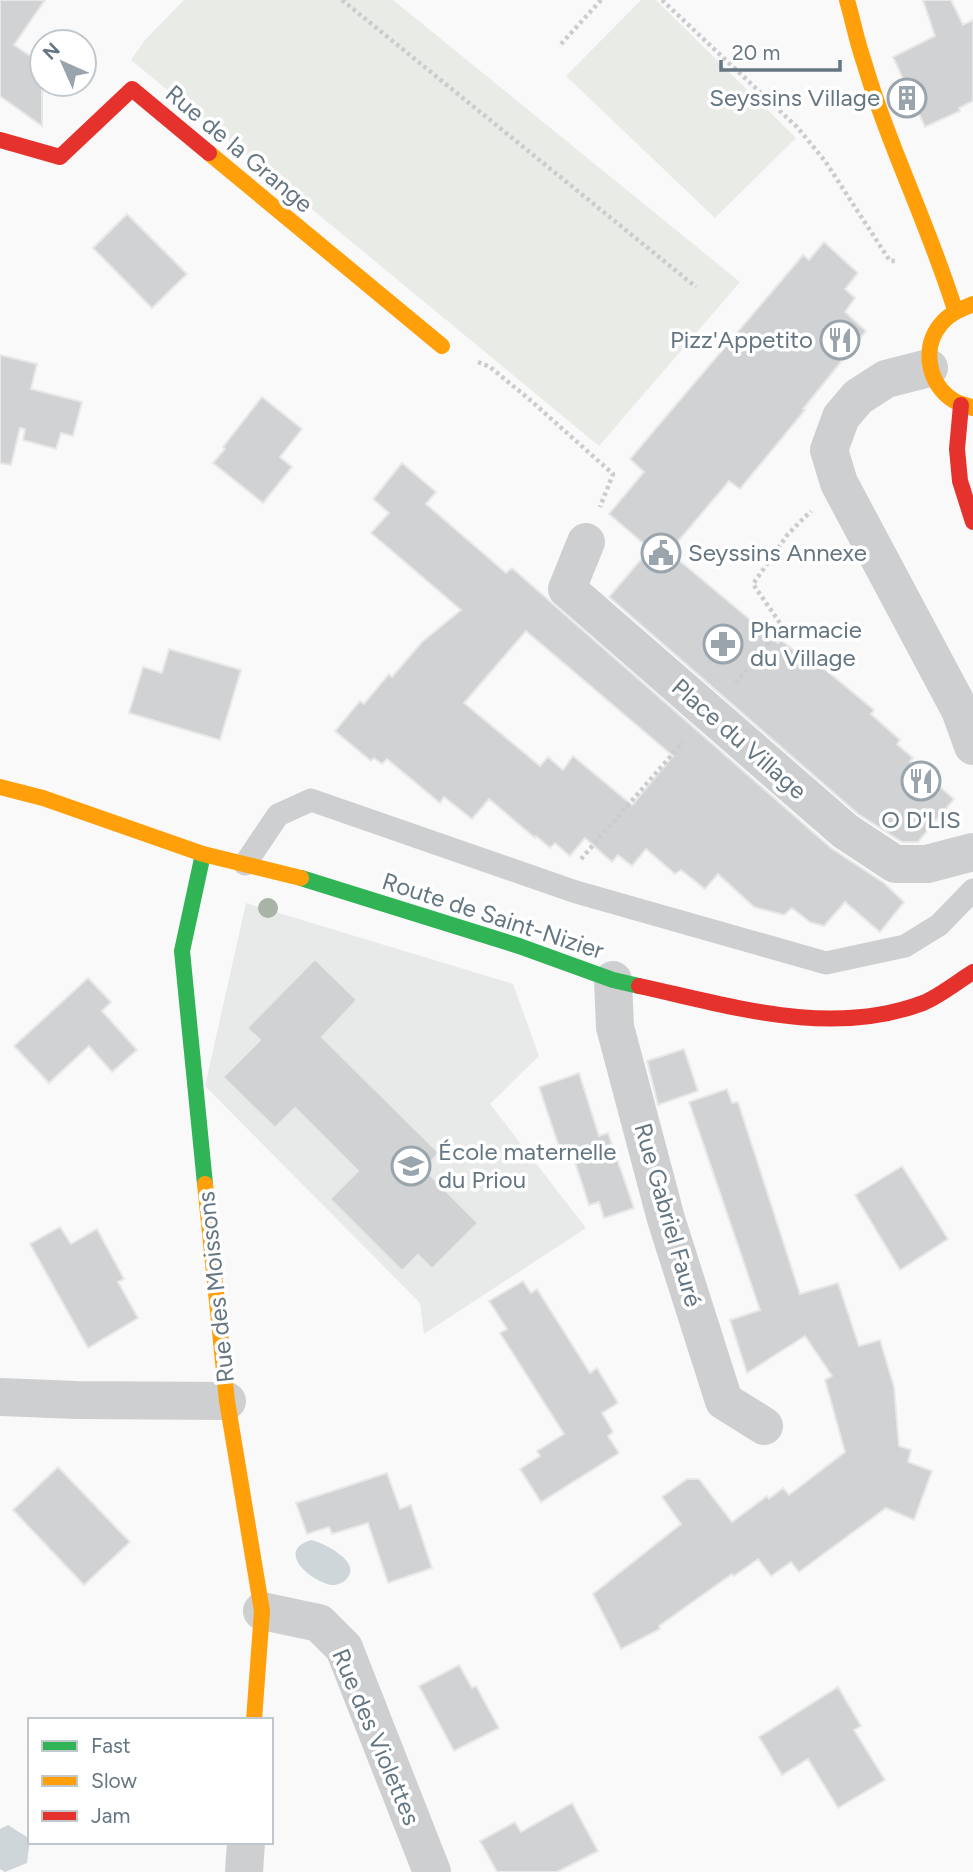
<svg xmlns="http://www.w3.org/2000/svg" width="973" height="1872" font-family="Figtree,sans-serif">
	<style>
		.built { fill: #e8e9e9 }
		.green { fill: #e8ebe6 }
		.water { fill: #ced6d9 }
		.building { fill: #d0d2d3; stroke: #e8e8e8; stroke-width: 2; fill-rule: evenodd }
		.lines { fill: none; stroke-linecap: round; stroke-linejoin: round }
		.path { stroke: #cbcccd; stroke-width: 4.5; stroke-dasharray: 3.5 3.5; stroke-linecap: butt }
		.lane { stroke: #cecfd0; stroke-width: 23 }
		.street { stroke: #cecfd0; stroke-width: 38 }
		.fast { stroke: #30b455; stroke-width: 16 }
		.slow { stroke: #ff9f0a; stroke-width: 16 }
		.jam { stroke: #e5322d; stroke-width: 16 }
		.tree { fill: #a9b3a7 }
		.labels { text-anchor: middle; stroke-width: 7; stroke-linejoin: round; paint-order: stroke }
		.poi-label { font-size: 24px; fill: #657683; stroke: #fff; text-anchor: start }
		.street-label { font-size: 24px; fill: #657683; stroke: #fff }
	</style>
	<rect width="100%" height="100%" fill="#f9f9f9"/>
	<path class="built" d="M246,903l267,81 26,72 -49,48 96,124 -162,106 -4,-31 -215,-217z"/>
	<path class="green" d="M184,0h209l347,282 -141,164 -468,-386 14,-20z
		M641,0h15l140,138 -81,80 -149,-142z"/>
	<path class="water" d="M311,1540c13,3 49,21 37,37 -3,5 -8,7 -13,8 -18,1 -63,-33 -24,-45z
		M8,1825l22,14 -3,24 -22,9 -5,-3v-40z"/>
	<path class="building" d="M0,0h45l-31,45 28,19v62l-42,-30z
		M923,0h28l12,25 10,-5v81l-14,7 1,3 -35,16 -32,-70 42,-21z
		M127,214l60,60 -35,34 -59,-60z
		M824,242l34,31 -13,16 10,9 -10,14 21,19 -63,78 2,1 -65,79 -11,-8 -60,71 109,91 3,-3 31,25 3,-4 59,49 -3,4 29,26 -3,4 16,14 -3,3 44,38 -36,43h-16l-44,-28 -249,-217 41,-48 -41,-35 35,-42 -14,-13 173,-204 6,5z
		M0,355l37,9 -6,25 51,13 -9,34 -12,-3 -5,16 -33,-9 2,-11 -5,-1 -9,37 -11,-2z
		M262,397l40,32 -22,28 12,10 -29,36 -50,-40 12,-14 -2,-2z
		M402,463l34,29 -10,12 80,69 6,-5 319,280 53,35 20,19 -24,30 -35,-30 -21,24 -14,-4 -18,-14 -8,7 -30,-8 -36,-33 -13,15 -24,-19 -6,4 -29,-25 -14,17 -14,-11 -6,7 -27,-24 -15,18 -15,-13 -5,5 -14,-12 -1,2 -46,-39 -17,20 -28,-22 -4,6 -53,-44 -5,5 -8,-6 -3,3 -36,-30 25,-30 4,3 25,-30 3,3 30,-35 39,-32 -90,-77 18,-20 -16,-14zM526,631l147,125 -41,49 -59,-49 -10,14 -15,-13 -8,9 -76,-63z
		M169,649l72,21 -21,70 -91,-27 14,-46 19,6z
		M315,959l42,41 -35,37 117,116 -15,16 54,54 -46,46 -14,-14 -16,16 -72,-72 28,-28 -63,-63 -20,20 -52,-51 37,-37 -13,-12z
		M88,978l23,24 -9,9 35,39 -25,22 -23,-26 -40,37 -35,-37z
		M684,1049l14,42 -40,14 -11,-44z
		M579,1073l20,63 9,-3 26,75 -30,10 -5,-16 -10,3 -19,-58 -10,3 -21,-63z
		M727,1089l5,14 6,-1 62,192 38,-11 21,63 21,-6 14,47 5,59 12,4 -3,12 24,9 -18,49 -28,-12 -87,64 -8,-10 -20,14 -13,-17 -24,17 -2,-2 -73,52 1,3 -39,20 -28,-55 88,-70 -19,-27 25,-18h12l33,43 35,-26 2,3 14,-11 6,7 56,-43 -20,-72 7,-4 -27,-40 -58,37 -17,-53 30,-10 -71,-208z
		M902,1166l46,73 -48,31 -45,-75z
		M60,1227l11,17 26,-15 27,50 -6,3 20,36 -50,30 -58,-104z
		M523,1281l8,12 6,-4 53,84 7,-5 21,35 -16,10 11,19 -5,4 11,17 -78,49 -21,-33 20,-13 -3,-5 27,-17 -64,-101 7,-4 -18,-28z
		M58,1467l72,75 -46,43 -71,-75z
		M387,1473l13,36 11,-4 21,63 -44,15 -20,-60 -36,11 -3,-7 -22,7 -11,-31z
		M459,1665l13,23 4,-2 23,42 -45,23 -35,-65z
		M838,1687l23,39 -7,4 31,50 -47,28 -30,-49 -26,16 -23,-38z
		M572,1803l26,48 -41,21h-60l-17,-31 35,-19 6,10z"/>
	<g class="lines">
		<path class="path" d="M342,0l354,287
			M662,0l135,127 28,34 65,100h6
			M561,44l40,-44
			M478,362l12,5 39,32 84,75 -13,33
			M736,683l46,-57 -29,-42 35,-50 23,-23
			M581,859l102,-117"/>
		<path class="lane" d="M245,864l33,-49 33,-15 265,92 250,71 79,-17 34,-21 34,-35"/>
		<path class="street" d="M929,368l-43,11 -28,18 -17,20 -12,33 10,33 121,227 13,36
			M586,542l-19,47 278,242 50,33h32l46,-12
			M613,980l2,47 51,192 58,182 40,25
			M0,1397l77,3 150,1
			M262,1611l57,12 25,25 88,224
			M244,1872l2,-30"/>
		<path class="fast" d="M203,854l-21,97 23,233
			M301,878l218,68 94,34 26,6"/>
		<path class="slow" d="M847,0c6,21 10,42 17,62 25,85 65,164 91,248
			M209,153l233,193
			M973,304c-12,5 -23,9 -32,20 -20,23 -13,60 12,76 6,4 14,5 20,8
			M0,787l43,11 160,56 98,24
			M205,1184l22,217 35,210 -8,109"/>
		<path class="jam" d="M0,140l60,17 72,-68 77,64
			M961,405l-4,44 3,32 13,41
			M639,986c92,20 191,52 284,17 17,-7 34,-21 50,-31"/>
	</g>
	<circle class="tree" cx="268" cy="908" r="10"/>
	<defs>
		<symbol id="building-ring" viewBox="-11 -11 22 22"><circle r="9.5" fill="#fff" stroke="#99a4ac" stroke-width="1.5"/><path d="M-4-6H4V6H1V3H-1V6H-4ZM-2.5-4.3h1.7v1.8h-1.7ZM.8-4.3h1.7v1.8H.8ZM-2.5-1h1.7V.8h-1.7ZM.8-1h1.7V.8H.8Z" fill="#99a4ac"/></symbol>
		<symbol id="restaurant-ring" viewBox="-11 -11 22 22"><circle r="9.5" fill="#fff" stroke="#99a4ac" stroke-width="1.5"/><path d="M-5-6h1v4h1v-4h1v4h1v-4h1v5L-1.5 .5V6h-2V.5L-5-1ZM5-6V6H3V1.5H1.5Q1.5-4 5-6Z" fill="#99a4ac"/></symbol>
		<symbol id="civic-ring" viewBox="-11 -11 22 22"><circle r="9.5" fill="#fff" stroke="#99a4ac" stroke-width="1.5"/><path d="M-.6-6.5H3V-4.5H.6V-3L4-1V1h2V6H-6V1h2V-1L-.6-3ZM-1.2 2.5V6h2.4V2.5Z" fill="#99a4ac"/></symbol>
		<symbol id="pharmacy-ring" viewBox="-11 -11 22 22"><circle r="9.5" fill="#fff" stroke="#99a4ac" stroke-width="1.5"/><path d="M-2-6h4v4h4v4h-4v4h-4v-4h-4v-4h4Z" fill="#99a4ac"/></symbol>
		<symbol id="school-ring" viewBox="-11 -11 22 22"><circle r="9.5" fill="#fff" stroke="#99a4ac" stroke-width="1.5"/><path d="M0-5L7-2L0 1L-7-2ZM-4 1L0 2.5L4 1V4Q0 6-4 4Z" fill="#99a4ac"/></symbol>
	</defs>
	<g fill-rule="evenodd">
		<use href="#building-ring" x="885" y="76" width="44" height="44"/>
		<use href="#restaurant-ring" x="818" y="318" width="44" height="44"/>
		<use href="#civic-ring" x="639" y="531" width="44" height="44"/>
		<use href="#pharmacy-ring" x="701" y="622" width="44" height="44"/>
		<use href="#restaurant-ring" x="899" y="759" width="44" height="44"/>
		<use href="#school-ring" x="389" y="1144" width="44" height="44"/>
	</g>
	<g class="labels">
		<g class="poi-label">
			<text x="880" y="106" text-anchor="end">Seyssins Village</text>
			<text x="813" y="348" text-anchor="end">Pizz'Appetito</text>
			<text x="688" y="561">Seyssins Annexe</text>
			<text x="750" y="638">Pharmacie<tspan x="750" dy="28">du Village</tspan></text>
			<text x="921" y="828" text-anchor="middle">O D'LIS</text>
			<text x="438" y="1160">École maternelle<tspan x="438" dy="28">du Priou</tspan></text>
		</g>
		<g class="street-label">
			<text transform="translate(239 149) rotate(40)" y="8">Rue de la Grange</text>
			<text transform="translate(739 739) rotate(41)" y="8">Place du Village</text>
			<text transform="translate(493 916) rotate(18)" y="8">Route de Saint-Nizier</text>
			<text transform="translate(668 1215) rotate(74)" y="8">Rue Gabriel Fauré</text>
			<text transform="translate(216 1287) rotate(-96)" y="8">Rue des Moissons</text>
			<text transform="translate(376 1737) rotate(67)" y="8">Rue des Violettes</text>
		</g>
	</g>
	<rect x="28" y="1718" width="245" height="126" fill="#ffffff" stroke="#c1c8cd" stroke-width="2"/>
	<rect x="42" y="1741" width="35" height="10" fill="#30b455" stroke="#c1c8cd" stroke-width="2"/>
	<text x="91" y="1753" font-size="21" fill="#657683">Fast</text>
	<rect x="42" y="1776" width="35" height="10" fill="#ff9f0a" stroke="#c1c8cd" stroke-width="2"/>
	<text x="91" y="1788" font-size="21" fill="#657683">Slow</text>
	<rect x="42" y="1811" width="35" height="10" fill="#e5322d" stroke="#c1c8cd" stroke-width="2"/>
	<text x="91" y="1823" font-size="21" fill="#657683">Jam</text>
	<g transform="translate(63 63) rotate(315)"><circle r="33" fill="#ffffff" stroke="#c1c8cd" stroke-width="2"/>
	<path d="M0-5L12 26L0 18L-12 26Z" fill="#99a4ac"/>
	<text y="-10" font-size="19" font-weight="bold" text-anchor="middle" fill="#657683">N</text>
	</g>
	<path d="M721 60v10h119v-10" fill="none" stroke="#657683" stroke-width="3.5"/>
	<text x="732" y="60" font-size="21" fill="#657683" stroke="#ffffff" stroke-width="5" paint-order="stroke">20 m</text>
</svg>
